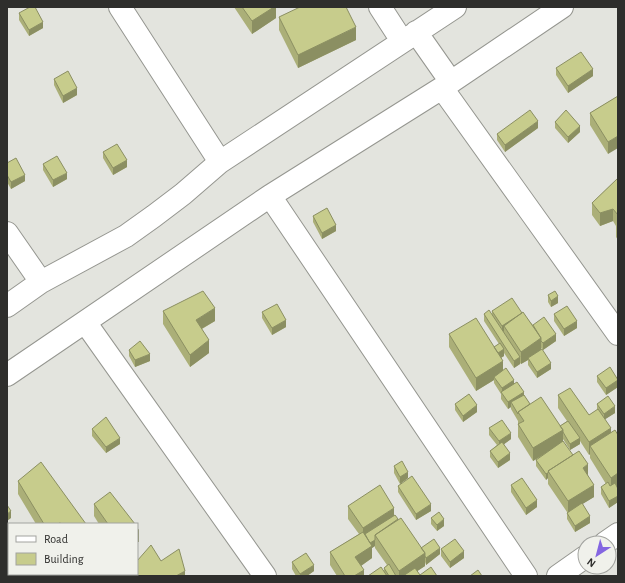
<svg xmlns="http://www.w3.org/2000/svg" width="625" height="583" font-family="'Alegreya Sans',sans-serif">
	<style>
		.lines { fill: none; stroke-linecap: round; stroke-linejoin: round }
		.street-casing { stroke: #959690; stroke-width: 24 }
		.street { stroke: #fff; stroke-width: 22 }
		.wall { fill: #abaf78 }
		.shaded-wall { fill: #8b8f62 }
		.building { fill: #c7cc8c; stroke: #8b8f62 }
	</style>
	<rect width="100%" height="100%" fill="#e3e4de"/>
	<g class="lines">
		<defs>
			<path id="street" d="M120,7l100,155
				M380,7l22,34
				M416,32l35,50
				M442,88l176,246
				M270,196l256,380
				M7,233l34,49
				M7,306l34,-24 85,-46 28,-20 29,-22 37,-32 235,-155
				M85,322l180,254
				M7,375l263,-179 172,-108 120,-81
				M605,543l13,-9
				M7,570l2,3
				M558,576l27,-19"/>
		</defs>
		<use href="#street" class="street-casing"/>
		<use href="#street" class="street"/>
	</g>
	<path class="wall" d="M234,7h42v11l-24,16z
		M19,13l24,15 -14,8 -10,-16z
		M279,17l77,23 -58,28 -19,-38z
		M556,68l37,8 -25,17 -12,-18z
		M54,79l23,16 -14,8 -9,-18z
		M618,96l-10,58 -18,-29v-12z
		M555,122l25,10 -12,11 -13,-15z
		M538,128l-33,24 -8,-12v-6z
		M103,152l24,15 -14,8 -10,-17z
		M7,163l18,18 -14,8 -4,-7z
		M43,164l24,15 -14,8 -10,-17z
		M618,178v62l-2,-3v-11l-3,-5 -13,5 -8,-11v-12z
		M313,216l23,15 -14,8 -9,-17z
		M548,295l10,8 -7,4 -3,-5z
		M163,311l52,10 -13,8 7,24 -19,14 -27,-43z
		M492,311l30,2 11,12 23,16 -13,9 -2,-2v2l10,19 -14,9 -9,-13v-5l-7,4 -1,-1v1l-6,4 -10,-15v3l-3,2 2,12 21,25 6,9 30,22 7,-5 -9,-13v-13l31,20 8,-5v-6l18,9 -10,6 6,13 7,3v67l-9,6 -8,-14v-7l5,-3 -16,-26v-4l-1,1 -9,-14v3l-10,6 -7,-11v3l25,34 6,21 -12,7 8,19 -15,9 -8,-13v-7l-19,-28v-6l-2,2 -10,-14v-6l6,-4 -9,5 -15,-24v-16l-7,-12v-2l-3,2 -7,-10v-5l-7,-11v-3l-18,11 -27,-44v-13l45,13 5,-3 -15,-23v-7l8,1z
		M262,312l24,15 -14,8 -10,-17z
		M554,314l23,14 -13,8 -10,-15z
		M129,350l21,11 -15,6 -6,-11z
		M597,376l21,4v7l-12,8 -9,-13z
		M455,404l22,8 -14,10 -8,-12z
		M489,428l22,11 -7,5 6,16 -12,8 -8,-11v-6l7,-6 -8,-10z
		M92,429l28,15 -14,9 -14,-17z
		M394,466l14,12 -8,6 -6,-11z
		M18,481l68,43h-50l-18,-30z
		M511,485l26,22 -11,8 -15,-23z
		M398,486l33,25 -15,9 -18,-28z
		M94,504l41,20h-36l-5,-8z
		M348,506l46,9 27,33 19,6 -14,11 -1,-3v4l-8,5 3,4 17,1h-69l16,-6v-2l3,-3 -12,-17v-2l-3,2v10l-11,8 3,10h-27l-7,-11v-13l29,-18 -11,-15z
		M431,518l13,8 -7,5 -6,-7z
		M441,549l23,9 -14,10 -9,-12z
		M161,561l24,15h-53v-2h5z
		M292,562l22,9 -7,5h-11l-4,-7z
		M22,574h20l-3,2h-15z
		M71,574h51l2,2h-53z"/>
	<path class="shaded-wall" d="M274,7h2v11l-24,16v-13z
		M43,22v6l-14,8v-6z
		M356,27v13l-58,28v-13z
		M593,69v7l-25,17v-7z
		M77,88v7l-14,8v-7z
		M538,121v7l-33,24v-7z
		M580,126v6l-12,11v-6z
		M618,136v12l-10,6v-12z
		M127,160v7l-14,8v-7z
		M67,173v6l-14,8v-7z
		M25,175v6l-14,8v-7z
		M613,209v12l-13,5v-13z
		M336,225v6l-14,8v-6z
		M558,296v7l-7,4v-6z
		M215,308v13l-19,11v-12z
		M522,313l-18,13v6l-2,1v-7z
		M286,320v7l-14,8v-7z
		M577,321v7l-13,8v-7z
		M556,334v7l-13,9v-7z
		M541,338v12l-13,8v2l-7,4v-12z
		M209,340v13l-19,14v-12z
		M504,349v7l-7,4v-6z
		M150,354v7l-15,6v-7z
		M520,357v7l-6,4v-7z
		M503,361v13l-9,3v3l-18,11v-13z
		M551,363v6l-14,9v-6z
		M514,380v6l-12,7v-5z
		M618,380v7l-12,8v-7z
		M524,392v7l-13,3v5l-3,2v-7z
		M477,405v7l-14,10v-6z
		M615,406v7l-11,7v-6z
		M611,428v13l-21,5v8l-1,1v-13z
		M563,430v12l-30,19v-13z
		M511,433v6l-12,9v-7z
		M120,438v6l-14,9v-6z
		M580,438v6l-10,6v-6z
		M510,453v7l-12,8v-6z
		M588,464v13l-5,-9z
		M408,472v6l-8,6v-7z
		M548,472v6l-2,2v-6z
		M618,473v11l-1,-2v4l-6,4v-12z
		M594,485v12l-26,16v-12z
		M618,496v6l-9,6v-7z
		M537,500v7l-11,8v-7z
		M431,504v7l-15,9v-6z
		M394,508v12l-31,20v-12z
		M11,511v7l-4,3v-7z
		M590,516v7l-15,9v-6z
		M444,519v7l-7,5v-6z
		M139,529v13h-2v-12z
		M375,540v6l-3,2v10l-17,12v-13l14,-13z
		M440,548v6l-14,11v-7z
		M464,551v7l-14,10v-6z
		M425,553v13l-15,10h-11v-5z
		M314,565v6l-7,5h-7v-2z
		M364,570v6h-10z
		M185,571v5h-9z
		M32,574h10l-3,2h-10z"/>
	<path class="building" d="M30,7h5l8,15 -14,8 -10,-17z
		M242,7h32l-22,14z
		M300,7h46l10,20 -58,28 -19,-38z
		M581,52l12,17 -25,17 -12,-18z
		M68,71l9,17 -14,8 -9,-17z
		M618,96v40l-10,6 -18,-29z
		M530,110l8,11 -33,24 -8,-11z
		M566,110l14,16 -12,11 -13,-15z
		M117,144l10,16 -14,8 -10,-16z
		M57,156l10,17 -14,7 -10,-16z
		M16,158l9,17 -14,7 -4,-7v-12z
		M618,178v37l-5,-6 -13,4 -8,-10z
		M327,208l9,17 -14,8 -9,-17z
		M203,291l12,17 -19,12 13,20 -19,15 -27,-44z
		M555,291l3,5 -7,5 -3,-6z
		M512,298l10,15 -20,13 -10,-15z
		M277,304l9,16 -14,8 -10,-16z
		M567,306l10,15 -13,8 -10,-15z
		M489,310l31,47 -6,4 -30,-47z
		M523,312l18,26 -20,14 -17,-26z
		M544,317l12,17 -13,9 -2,-2v-3l-8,-13z
		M476,318l27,43 -27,17 -27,-44z
		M140,341l10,13 -15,6 -6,-10z
		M500,343l4,6 -6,4 -4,-6z
		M542,349l9,14 -14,9 -9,-14z
		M610,367l8,13 -12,8 -9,-12z
		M506,368l8,12 -12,8 -8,-11z
		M517,382l7,10 -16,10 -7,-10z
		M570,388l19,27 9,-6 13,19 -22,14 -31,-47z
		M469,394l8,11 -14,11 -8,-12z
		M524,395l6,9 -12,8v2l-7,-12z
		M608,396l7,10 -11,8 -7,-10z
		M541,397l22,33 -30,18 -15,-24 6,-3 -6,-9z
		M106,417l14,21 -14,9 -14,-18z
		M502,420l9,13 -12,8 -10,-13z
		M568,421l12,17 -10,6 -7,-12v-2l-3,-4z
		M615,430l3,5v38l-7,5 -21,-32z
		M563,441l10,14 -25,16 1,1 -3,2 -10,-14z
		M502,442l8,11 -12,9 -8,-11z
		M579,451l9,13 -5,4 11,17 -26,16 -20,-30z
		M402,461l6,11 -8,5 -6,-11z
		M41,462l45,62h-24l-2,-1 -3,1h-13l-26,-43z
		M412,476l19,28 -15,10 -18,-28z
		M522,478l15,22 -11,8 -15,-23z
		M608,482l2,4 5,-3 3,6v7l-9,5 -8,-14z
		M380,485l14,23 -31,20 -15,-22z
		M110,492l25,32h-27l-14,-20z
		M582,503l8,13 -15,10 -8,-13z
		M7,505l4,6 -4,3z
		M439,512l5,7 -7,6 -6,-7z
		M395,515l3,4 -23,16v5l-5,3 -5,-9z
		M401,518l24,35 -26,18 -24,-36z
		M363,532l9,14 -17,11 9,13 -10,6h-9l-15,-24z
		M434,539l6,9 -14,10 -1,-2v-3l-4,-5z
		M455,539l9,12 -14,11 -9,-13z
		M151,545l10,16 18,-12 6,22 -9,5h-39l-1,-2h1v-13z
		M306,553l8,12 -14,9 -8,-12z
		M389,564l7,12h-7l-5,-8z
		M381,567l6,9h-19z
		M431,567l6,9h-34l12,-8 5,7z
		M478,570l4,6h-12z
		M27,574h5l-3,2z
		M80,574h42l2,2h-43z"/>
	<rect width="625" height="583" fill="none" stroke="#2e2e2c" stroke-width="16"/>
	<rect x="8" y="523" width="130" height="52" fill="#f0f1eb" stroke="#a2a39f"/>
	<rect x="16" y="536" width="20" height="6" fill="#ffffff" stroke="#a2a39f"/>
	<text x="44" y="543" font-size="12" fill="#2e2e2c">Road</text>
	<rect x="16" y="553" width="20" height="12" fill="#c7cc8c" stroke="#a2a39f"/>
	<text x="44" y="563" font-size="12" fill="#2e2e2c">Building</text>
	<g transform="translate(597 555) rotate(216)"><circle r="19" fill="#f0f1eb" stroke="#a2a39f"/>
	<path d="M0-3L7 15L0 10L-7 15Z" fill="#8466e1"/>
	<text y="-6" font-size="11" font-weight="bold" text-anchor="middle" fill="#2e2e2c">N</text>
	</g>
</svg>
